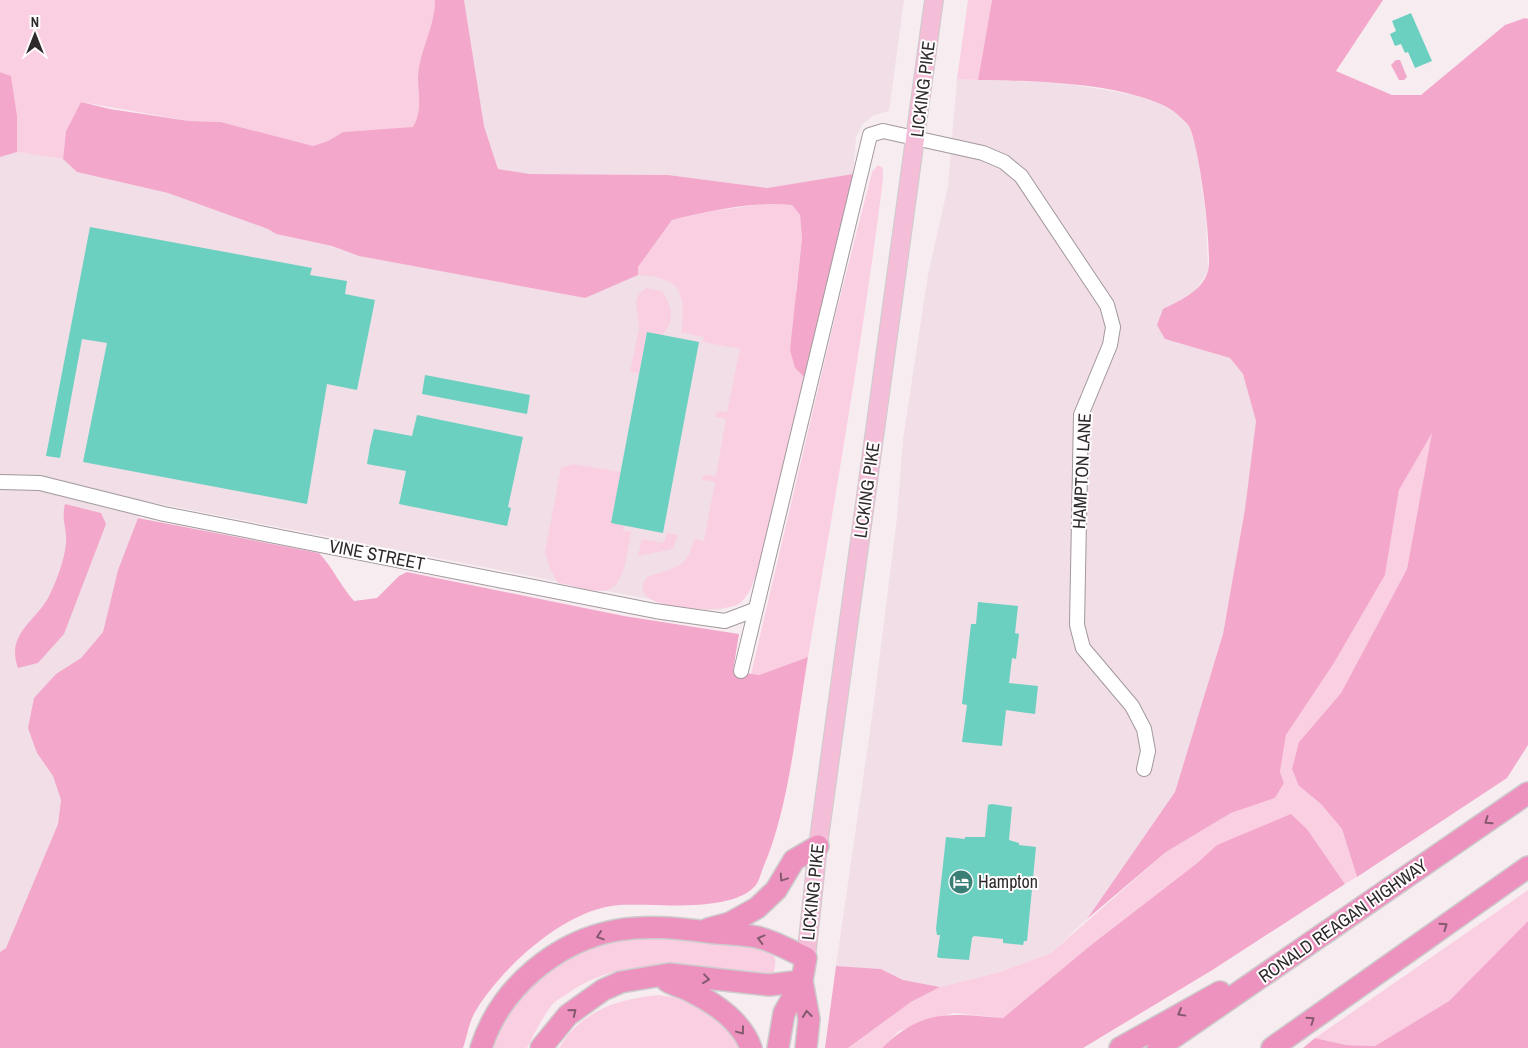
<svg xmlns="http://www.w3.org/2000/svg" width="1528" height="1048" font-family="'Archivo Narrow',sans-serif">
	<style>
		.built { fill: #f1dee6 }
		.green { fill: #fbcfe2 }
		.forest { fill: #f3a8cb }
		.water { fill: #f2a8cb }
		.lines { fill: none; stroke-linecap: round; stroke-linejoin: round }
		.stream { stroke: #f2a8cb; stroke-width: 4.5 }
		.building { fill: #6cd0c1 }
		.minor-casing { stroke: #a2989d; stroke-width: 16 }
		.major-casing { stroke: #cdcccc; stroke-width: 20 }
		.highway-casing { stroke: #cdcccc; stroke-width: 24 }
		.minor { stroke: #fff; stroke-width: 14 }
		.major { stroke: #f4bed8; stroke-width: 18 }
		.highway { stroke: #ed92be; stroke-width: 21 }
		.oneway { stroke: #84596e }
		.labels { text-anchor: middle; stroke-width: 4; stroke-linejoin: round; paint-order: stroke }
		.street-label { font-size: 18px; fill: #2e2a2c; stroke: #fffdfe }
		.poi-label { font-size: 18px; fill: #2e2a2c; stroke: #fffdfe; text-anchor: start }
	</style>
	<rect width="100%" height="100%" fill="#f7edf1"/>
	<path class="built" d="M464,0h440l-15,111 -17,5 -10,9 -6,12 -3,37 -86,14 -99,-13 -138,-1 -32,-5 -14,-43z
		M957,79l107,4 70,12 33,11 22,20 9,27 8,68 2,50 -13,21 -32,17 2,30 65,19 14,16 12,47 -11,88 -22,125 -48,158 -88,127 -36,34 -51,19 -60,15 -37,-7 -22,-11 -45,-3 37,-256 24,-192 6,-79 25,-164 20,-89z
		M17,152l46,7 14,13 91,21 100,36 8,5 56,12 27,10 226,42 70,-54 149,133 -46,193 -9,23 -11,11 -18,6h-15l-560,-109 -27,69 -15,62 -22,26 -25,16 -19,79 16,23 8,24 -3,24 -52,124 -6,4v-795z"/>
	<path class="green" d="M0,0h435c0,24 -12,44 -16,67 -4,22 6,39 -6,61l-70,4 -15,9 -15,5 -92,-24 -32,-1 -108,-19 -15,29 -3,28 -46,-7v-37l-6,-39 -11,-4z
		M968,0h24l-14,80 -21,-1z
		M878,165l5,3v11c-20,160 -48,319 -75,478l-49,18 -8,-1 84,-357 37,-145z
		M769,203l23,2 8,10 2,23 -6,52 -1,78 9,9 -46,193c-5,12 -9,28 -21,35 -18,8 -116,6 -90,-28 27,-10 40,-7 47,-38l10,2 11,-59 -12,-2 -1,-3 2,-2 12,1 10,-57 -10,-2 -1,-3 3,-3 9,1 13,-63 -37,-7 1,-5 -23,-5c6,-40 -1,-55 -43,-57v-8l34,-47 41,-9z
		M646,288l16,3c10,15 14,30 0,44l-15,-3 -8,41 -9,-1 9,-43 -3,-28 3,-7z
		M1433,431l-26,138 -66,124 -42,49v44l22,18 21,25 15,48 -12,7 -38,-55 -90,16 -21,19 -105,81 -88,73 -50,-5 -54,18 -17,17h-34l63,-46 29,-15 60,-15 51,-19 115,-101 65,-39 44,-15 9,-15 -4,-11 6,-37 48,-72 51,-88 14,-85z
		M573,464l48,8 -10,51 13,3 -1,5 8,1c-4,17 -5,60 -30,59 -14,0 -29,-6 -43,-8l-8,-15 -5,-16 16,-84z
		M667,533l11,2 -5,14 -35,7 4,-17 22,4z
		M1528,890v31l-79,80 -74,45 -29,-1 -31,-7z
		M628,937l56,1 85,11c8,8 7,13 5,23l-7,5c-66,-7 -138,-26 -197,15 -6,4 -14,8 -18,13 -10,13 -18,29 -25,43h-36c20,-45 52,-83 99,-102 12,-5 25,-6 38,-9z
		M658,995c43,4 61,18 84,53h-183c22,-37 58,-49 99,-53z"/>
	<path class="forest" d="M435,0h29l20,126 14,43 32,5 138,1 99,13 86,-14 -49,203 -9,-9 -5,-18 12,-112 -2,-23 -8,-10c-40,-4 -81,6 -120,15l-34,47v8l-53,23 -226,-42 -27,-10 -56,-12 -8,-5 -100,-36 -91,-21 -14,-13 3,-28 15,-29 29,7 79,12 32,1 92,24 15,-5 15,-9 70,-5c12,-21 2,-38 6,-60 4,-23 16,-43 16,-67z
		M992,0h391l-47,71 56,24h29l84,-70 20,-7 3,1v726l-21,33 -150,99 -15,-48 -21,-25 -22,-18 -7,-17 7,-27 42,-49 66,-124 25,-136 -33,57 -14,85 -51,88 -48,72 -6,37 4,11 -9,15 -44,15 -65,39 -79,67 88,-127 48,-158 22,-125 11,-88 -13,-47 -13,-16 -65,-19 -8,-14 6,-16c17,-9 39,-17 45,-38 5,-18 -9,-132 -20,-146 -5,-6 -16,-16 -23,-19 -52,-24 -130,-25 -187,-26z
		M0,72l11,4 6,39v37l-17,5z
		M65,504l36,9 5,11 -42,110 -26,29 -20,5c-13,-36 20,-47 32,-74 7,-15 15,-35 16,-52 1,-15 -5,-22 -1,-38z
		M138,518l181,35c14,15 21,32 35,48l23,-3 22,-22 8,-4 217,44 115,18 -6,37 26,4 49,-18c-11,64 -19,152 -45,211 -2,5 -4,13 -7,17 -24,29 -102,18 -136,20 -54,3 -118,62 -145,107 -6,10 -8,25 -12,36h-463v-96l6,-4 52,-124 3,-24 -8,-24 -16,-23 -9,-25 6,-30 22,-24 25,-16 22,-26 15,-62z
		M1291,814l16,15 38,55 -131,85 -131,79h-201c41,-40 68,-34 121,-30l88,-73 105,-81 21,-19z
		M1528,921v127h-225l12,-10 31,7 29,1 74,-45z
		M836,966l45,3 22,11 37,7 -29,15 -63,46h-23z"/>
	<path class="water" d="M1396,60h4l7,17 -3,3h-5l-8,-15z"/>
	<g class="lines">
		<path class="stream" d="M654,680l45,39 38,19 25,6
			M1429,1027l5,21
			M49,1048c3,-41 10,-32 40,-52 -2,-19 -9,-34 -23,-48l1,-14 10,-12 4,-10 1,-29 9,-21h24l30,9 53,2 47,-66 4,-33 12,-22 27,-12h23l18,8 56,-71 33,3 7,-18 2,-19 19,-25c19,-3 39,-7 58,-3 30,5 59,19 87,30"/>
	</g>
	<path class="building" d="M1411,13l21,48 -17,7 -7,-16 -3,1 -4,-9 -6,2 -5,-12 6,-3 -4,-10z
		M90,227l222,41 -2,7 37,6 -2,13 30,6 -18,90 -30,-6 -20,120 -224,-42 24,-119 -25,-4 -22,119 -14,-2z
		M647,332l52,10 -36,191 -52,-10z
		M425,375l105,20 -3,19 -105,-20z
		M417,415l106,22 -15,70 3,1 -4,18 -108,-22 7,-33 -39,-7 3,-18 4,-17 38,7z
		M978,602l40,4 -3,27 4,1 -3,25 -4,-1 -3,25 29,3 -3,28 -29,-4 -4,36 -40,-4 5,-37 -5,-1 9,-80h5z
		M992,804l20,3 -3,33 10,3v2l17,2 -9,94h-3l-1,4 -20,-2v-4l-29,-3 -2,2 -3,22 -29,-2 -3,-1 3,-22h-3l-1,-6 10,-92 19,2v-2h20l3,-32z"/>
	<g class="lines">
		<defs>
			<path id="minor" d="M0,482l40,1 124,31 491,97 70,10 29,-11
				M741,671l129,-536 13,-4 100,22 21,9 17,14 86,129 6,22 -3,18 -29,70 -4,210 6,23 49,58 12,23 4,22 -4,18"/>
			<path id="major" d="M806,958l12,-112 116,-846"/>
			<path id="highway" d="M708,929l22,-6 27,-15 19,-18 18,-30 24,-14
				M667,981c8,5 17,6 25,11 24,12 50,30 59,56
				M481,1048c19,-60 75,-107 137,-118 30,-5 60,-2 90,2 16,2 33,2 49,5 17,4 33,13 49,21l-4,23 7,38 -3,29
				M541,1048l27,-33 35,-25 18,-8 48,-8 100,11 33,-4
				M778,1048l6,-35 18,-32
				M1120,1048l100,-56
				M1158,1048l370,-255
				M1272,1048l256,-181"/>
		</defs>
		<use href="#minor" class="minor-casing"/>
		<use href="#major" class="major-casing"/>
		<use href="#highway" class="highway-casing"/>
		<use href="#minor" class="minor"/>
		<use href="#major" class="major"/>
		<use href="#highway" class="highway"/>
	</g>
	<defs><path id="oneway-chevron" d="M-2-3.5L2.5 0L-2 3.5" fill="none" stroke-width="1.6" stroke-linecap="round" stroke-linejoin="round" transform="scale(1.25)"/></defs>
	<g class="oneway">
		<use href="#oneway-chevron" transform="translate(1488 821) rotate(145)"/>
		<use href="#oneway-chevron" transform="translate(783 878) rotate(124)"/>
		<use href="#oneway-chevron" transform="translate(1444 926) rotate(-35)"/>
		<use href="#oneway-chevron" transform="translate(600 936) rotate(162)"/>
		<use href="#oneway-chevron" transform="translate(761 939) rotate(-165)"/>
		<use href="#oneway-chevron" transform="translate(706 979) rotate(7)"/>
		<use href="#oneway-chevron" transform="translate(573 1012) rotate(-39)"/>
		<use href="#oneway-chevron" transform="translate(1181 1013) rotate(151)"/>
		<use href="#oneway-chevron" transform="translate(807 1014) rotate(-96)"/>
		<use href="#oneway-chevron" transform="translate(1311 1020) rotate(-35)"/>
		<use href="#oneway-chevron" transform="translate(741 1031) rotate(53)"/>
	</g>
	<defs>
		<symbol id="hotel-disc" viewBox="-11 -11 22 22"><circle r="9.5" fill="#3a7f75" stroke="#fffdfe"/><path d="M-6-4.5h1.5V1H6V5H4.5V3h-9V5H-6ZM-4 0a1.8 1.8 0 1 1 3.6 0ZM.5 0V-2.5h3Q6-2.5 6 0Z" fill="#fff"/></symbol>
	</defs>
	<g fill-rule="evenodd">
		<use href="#hotel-disc" x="947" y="868" width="28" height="28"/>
	</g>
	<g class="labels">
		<g class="street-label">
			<text transform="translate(923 89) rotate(-83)" y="6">LICKING PIKE</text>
			<text transform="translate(1082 471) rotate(-87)" y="6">HAMPTON LANE</text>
			<text transform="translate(867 490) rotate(-82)" y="6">LICKING PIKE</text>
			<text transform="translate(377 555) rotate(11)" y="6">VINE STREET</text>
			<text transform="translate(813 892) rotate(-84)" y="6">LICKING PIKE</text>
			<text transform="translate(1343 921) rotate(-35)" y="6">RONALD REAGAN HIGHWAY</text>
		</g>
		<g class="poi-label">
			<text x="978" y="888">Hampton</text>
		</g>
	</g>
	<g transform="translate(35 35)" stroke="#fffdfe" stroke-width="4" paint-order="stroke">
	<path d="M0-4L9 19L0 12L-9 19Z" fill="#2e2a2c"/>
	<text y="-8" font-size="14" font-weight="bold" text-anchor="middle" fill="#2e2a2c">N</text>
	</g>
</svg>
